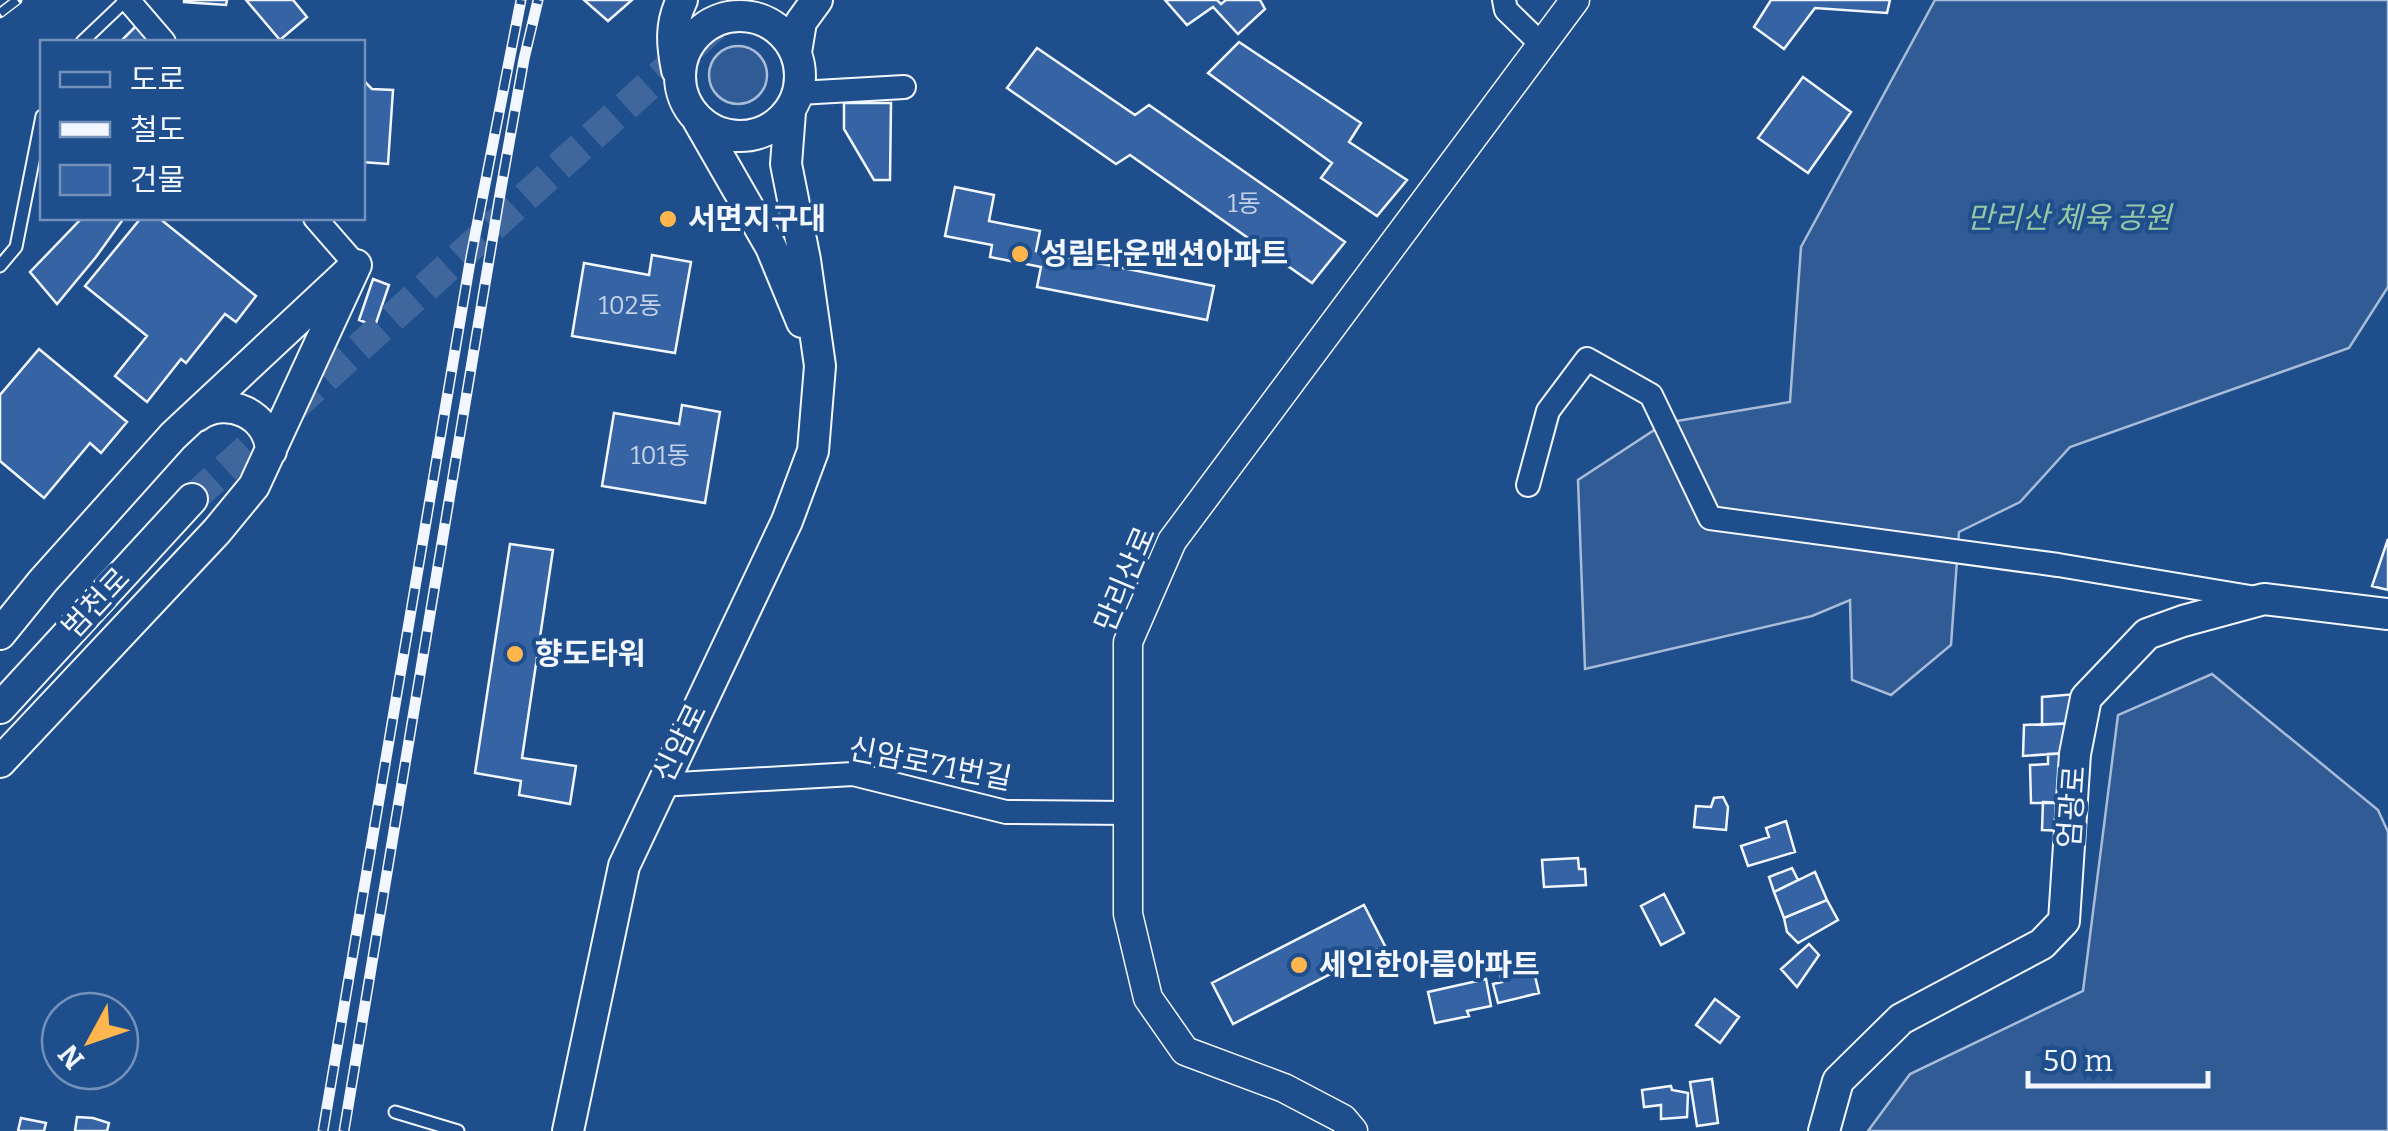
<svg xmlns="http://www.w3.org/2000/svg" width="2388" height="1131" font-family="Bitter,'Noto Sans KR',serif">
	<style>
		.built { fill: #305b95; stroke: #a8bbd7; stroke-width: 2.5 }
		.building { fill: #3563a3; stroke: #f2f6ff; stroke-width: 2.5 }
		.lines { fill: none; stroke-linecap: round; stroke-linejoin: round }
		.secondary-tunnel { stroke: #3f679d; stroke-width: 30; stroke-dasharray: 30 15; stroke-linecap: butt }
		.service-casing { stroke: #f2f6ff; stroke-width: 15 }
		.minor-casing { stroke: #f2f6ff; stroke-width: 26 }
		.tertiary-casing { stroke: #f2f6ff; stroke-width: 31 }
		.secondary-casing { stroke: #f2f6ff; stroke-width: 34 }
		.service { stroke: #1f4e8c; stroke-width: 11 }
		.minor { stroke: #1f4e8c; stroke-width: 22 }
		.tertiary { stroke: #1f4e8c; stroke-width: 28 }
		.secondary { stroke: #1f4e8c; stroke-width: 30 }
		.rail-casing { stroke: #f2f6ff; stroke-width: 11 }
		.rail { stroke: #1f4e8c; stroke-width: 8; stroke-dasharray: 22; stroke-linecap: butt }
		.poi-dot { fill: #ffb74d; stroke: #1f4e8c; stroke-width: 4 }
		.labels { text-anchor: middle; stroke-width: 8; stroke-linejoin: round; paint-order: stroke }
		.number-label { font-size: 25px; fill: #c3d1e8 }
		.park-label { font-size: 30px; font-style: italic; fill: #97c8a6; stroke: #1f4e8c }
		.poi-label { font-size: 30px; font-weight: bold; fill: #f2f6ff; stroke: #1f4e8c; text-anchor: start }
		.street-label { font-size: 30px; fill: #f2f6ff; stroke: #1f4e8c }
	</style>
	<rect width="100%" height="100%" fill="#1f4e8c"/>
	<path class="built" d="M1935,0h453v287l-39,61 -279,99 -50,55 -61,30 -8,113 -60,50 -39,-15 -2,-80 -38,16 -227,53 -7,-189 87,-57 125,-21 11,-155z
		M709 75a29 29 0 1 1 58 0a29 29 0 1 1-58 0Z
		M2212,674l166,136 10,22v299h-520l42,-57 173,-83 35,-276z"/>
	<path class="building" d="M184,0h43l-1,5 -42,-3z
		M246,0h47l14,17 -27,23z
		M584,0h48l-24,21z
		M1165,0h52l4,4 5,-4h34l5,9 -27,25 -25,-27 -26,18z
		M1771,0h119l-3,13 -72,-5 -31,41 -30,-22z
		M138,24l14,18h-32z
		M1239,42l122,81 -12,19 58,38 -30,36 -56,-38 11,-15 -124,-90z
		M1037,48l98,67 14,-10 196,137 -33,41 -182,-128 -14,9 -109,-76z
		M1803,77l48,35 -43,61 -50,-35z
		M362,79l10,10 21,1 -5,74 -26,-2z
		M844,103h47l-1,77h-16l-30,-51z
		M955,187l39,8 -5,26 51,10 -4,20 178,35 -7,34 -170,-33 4,-20 -51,-10 2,-12 -47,-9z
		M82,218h42l-28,39 -39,47 -27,-32z
		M141,218h18l97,78 -20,26 -11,-8 -39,49 -5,-4 -34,43 -32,-26 32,-40 -62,-50z
		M652,255l39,7 -16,91 -103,-17 12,-73 65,12z
		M373,279l16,6 -14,41 -16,-6z
		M39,349l88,73 -26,31 -11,-10 -46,55 -44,-37v-66z
		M682,405l38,7 -15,91 -103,-17 12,-73 65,11z
		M2388,539v51l-16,-4z
		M510,544l43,6 -31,208 54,8 -6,38 -51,-9 2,-14 -46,-8z
		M2076,694l-2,29 -32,2v-28z
		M2074,723l-8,30 -43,3 1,-31z
		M2066,753l1,50h-36l-1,-38 18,-1v-10z
		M1723,797l5,10 -2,23 -32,-3 2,-21 15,1 3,-9z
		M2043,802l24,1 -1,28 -24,-1z
		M1786,821l9,31 -47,14 -7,-20 28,-9 -3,-9z
		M1578,858l1,11h6l1,16 -42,2 -2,-27z
		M1792,868l6,12 -24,12 -5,-15z
		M1815,872l12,28 -43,18 -10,-26z
		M1664,894l20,39 -23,12 -20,-39z
		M1827,900l11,20 -40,23 -11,-11 -3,-14z
		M1364,905l21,41 -152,78 -21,-41z
		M1809,944l10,11 -22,32 -16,-18z
		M1531,959l8,34 -41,10 -5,-19 9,-2 -4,-14z
		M1486,979l5,27 -24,5 2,5 -34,7 -7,-31z
		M1715,999l24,18 -19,26 -24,-18z
		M1712,1079l6,44 -21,3 -7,-44z
		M1671,1086l1,4 16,3 -1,24 -26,2v-14l-17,2 -2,-17z
		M77,1117l16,1 16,5 -2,8h-32z
		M21,1118l25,5 -2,8h-26z"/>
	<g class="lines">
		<path class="secondary-tunnel" d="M192,499l551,-499"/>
		<defs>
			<path id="service" d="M82,42l44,-42
				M0,266l16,-19 26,-131
				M395,1112l63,19"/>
			<path id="minor" d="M128,0l36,42
				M1504,0l2,10 36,35
				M799,93l105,-6
				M315,218l41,47
				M1528,485l20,-74 39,-52 64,36 59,123 348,47 198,33
				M660,785l193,-11 153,38 122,1"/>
			<path id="tertiary" d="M1353,1131l-10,-12 -59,-31 -99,-37 -37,-53 -20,-84v-272l44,-101 403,-541"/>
			<path id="secondary" d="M680 76a60 60 0 1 1 120 0a60 60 0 1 1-120 0Z
				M796,52l5,-30 16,-22
				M677,70c-5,-25 -7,-46 5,-70
				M698,120l73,127 31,75
				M197,416c30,-21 72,-2 74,35
				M0,634l43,-53 130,-145 183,-171 -102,221 -37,45 -217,231
				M0,708l192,-209
				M568,1131l56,-265 163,-345 26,-70 7,-85 -15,-106 -19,-96 4,-52
				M1824,1131l14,-50 63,-62 141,-75 22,-23 11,-167 11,-56 61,-64 36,-13 81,-22 124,15"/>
		</defs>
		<use href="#service" class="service-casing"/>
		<use href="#minor" class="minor-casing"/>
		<use href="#tertiary" class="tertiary-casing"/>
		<use href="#secondary" class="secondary-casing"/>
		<use href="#service" class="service"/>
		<use href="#minor" class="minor"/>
		<use href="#tertiary" class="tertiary"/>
		<use href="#secondary" class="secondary"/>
		<defs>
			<path id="rail" d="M0,13l17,-13
				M323,1131l148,-875 50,-256
				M344,1131l156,-937 24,-135 14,-59"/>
		</defs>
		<use href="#rail" class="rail-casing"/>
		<use href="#rail" class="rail"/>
	</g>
	<g class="poi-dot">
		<circle cx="668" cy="219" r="10"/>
		<circle cx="1020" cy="254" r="10"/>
		<circle cx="515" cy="654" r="10"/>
		<circle cx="1299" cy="965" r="10"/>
	</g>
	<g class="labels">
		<g class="number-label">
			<text x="1244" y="212">1동</text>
			<text x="630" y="314">102동</text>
			<text x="660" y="464">101동</text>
		</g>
		<g class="park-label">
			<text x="2069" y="228">만리산 체육 공원</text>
		</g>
		<g class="poi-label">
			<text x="688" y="229">서면지구대</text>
			<text x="1040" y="264">성림타운맨션아파트</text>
			<text x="535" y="664">향도타워</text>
			<text x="1319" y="975">세인한아름아파트</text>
		</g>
		<g class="street-label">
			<text transform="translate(1125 579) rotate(-67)" y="10">만리산로</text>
			<text transform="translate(96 603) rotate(-47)" y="10">범천로</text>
			<text transform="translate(680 743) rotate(-64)" y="10">신암로</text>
			<text transform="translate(930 764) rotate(11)" y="10">신암로71번길</text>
			<text transform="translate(2072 807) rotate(-86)" y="10">엄광로</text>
		</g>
	</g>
	<rect x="40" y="40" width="325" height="180" fill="#1f4e8c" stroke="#7391ba" stroke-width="2.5"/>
	<rect x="60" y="72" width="50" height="15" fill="#1f4e8c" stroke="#7391ba" stroke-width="2.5"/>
	<text x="130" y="90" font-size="30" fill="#f2f6ff">도로</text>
	<rect x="60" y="122" width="50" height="15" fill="#f2f6ff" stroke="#7391ba" stroke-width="2.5"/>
	<text x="130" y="140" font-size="30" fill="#f2f6ff">철도</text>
	<rect x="60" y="165" width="50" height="30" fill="#3563a3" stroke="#7391ba" stroke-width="2.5"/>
	<text x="130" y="190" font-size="30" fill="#f2f6ff">건물</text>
	<g transform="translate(90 1041) rotate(230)"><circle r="48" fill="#1f4e8c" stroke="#7391ba" stroke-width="2.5"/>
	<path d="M0-8L18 38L0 25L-18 38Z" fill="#ffb74d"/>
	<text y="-15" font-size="28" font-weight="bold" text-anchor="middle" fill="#f2f6ff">N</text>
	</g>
	<path d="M2028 1071v15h180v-15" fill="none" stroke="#f2f6ff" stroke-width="5"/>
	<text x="2043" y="1071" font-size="30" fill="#f2f6ff" stroke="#1f4e8c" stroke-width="8" paint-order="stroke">50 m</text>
</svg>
